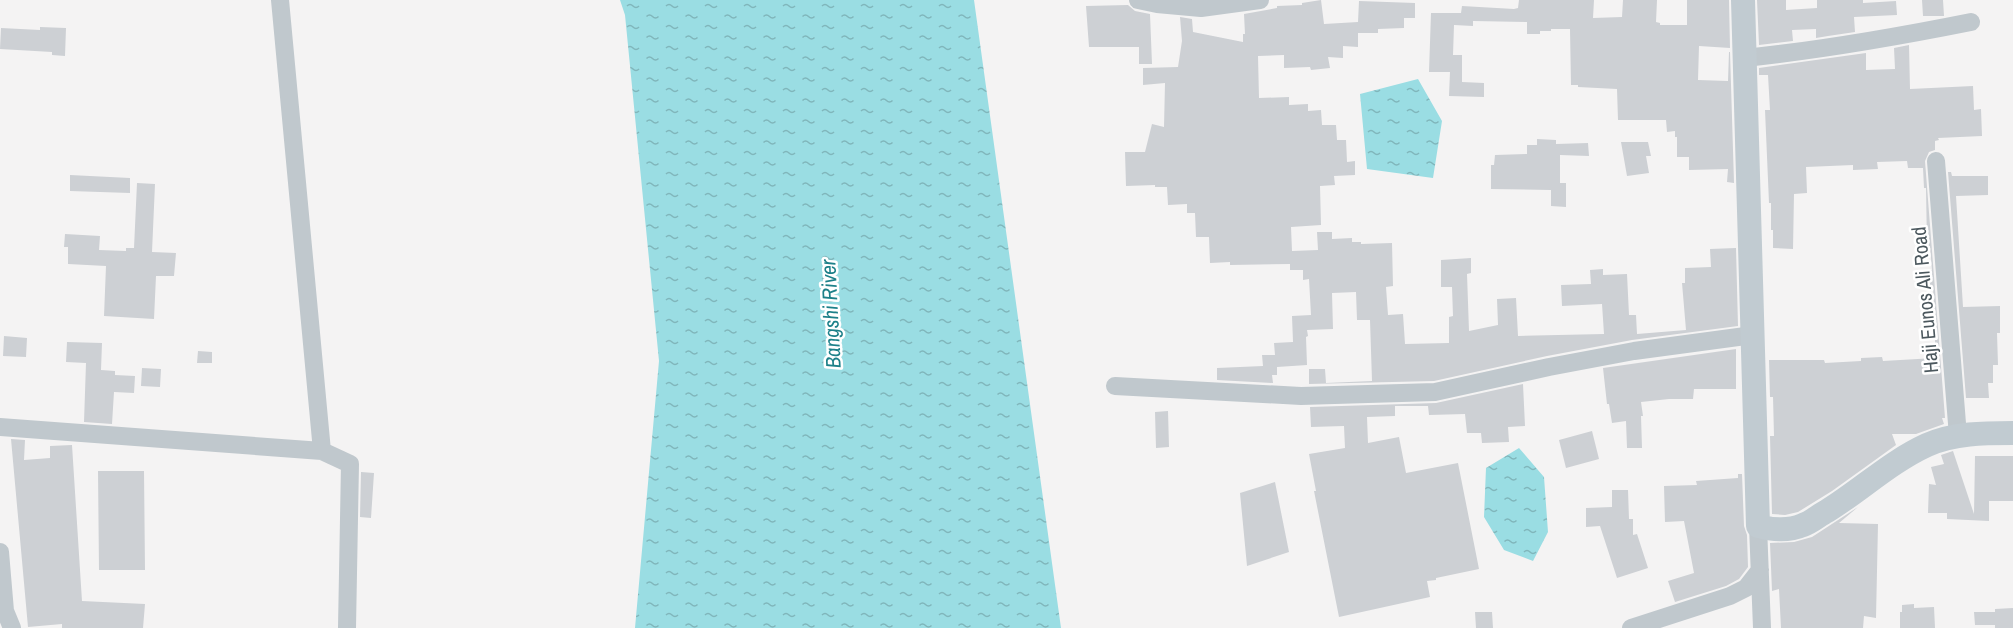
<svg xmlns="http://www.w3.org/2000/svg" width="2013" height="628" font-family="'Archivo Narrow',sans-serif">
	<style>
		.water { fill: url(#water-ripples) }
		.building { fill: #cdd0d4 }
		.lines { fill: none; stroke-linecap: round; stroke-linejoin: round }
		.street { stroke: #c0c8cd; stroke-width: 18 }
		.secondary { stroke: #c1cbd1; stroke-width: 24 }
		.labels { text-anchor: middle; stroke-width: 5; stroke-linejoin: round; paint-order: stroke }
		.street-label { font-size: 20px; fill: #4c585e; stroke: #fff }
		.water-label { font-size: 21px; font-style: italic; fill: #1d8089; stroke: #fff }
	</style>
	<defs>
		<pattern id="water-ripples" width="26" height="14" patternUnits="userSpaceOnUse" patternTransform="scale(1.5)"><rect width="26" height="14" fill="#9adde3"/><path d="M2 4q2-2 4 0t4 0M15 11q2-2 4 0t4 0" fill="none" stroke="#80b6bb"/></pattern>
	</defs>
	<rect width="100%" height="100%" fill="#f4f3f3"/>
	<path class="water" d="M620,0h354l87,628h-426l24,-267 -34,-346z
		M1418,79l24,42 -9,57 -66,-9 -7,-75z
		M1519,448l25,29 4,55 -15,29 -29,-11 -20,-33 2,-49z"/>
	<path class="building" d="M1321,0l3,24 34,-2 1,-21 56,2v15h-11v10l-26,1v4h-20v14l-15,-1v12l-15,-1 2,11 -19,2 -1,-3 -26,1v-13l-26,1 1,42 30,-1v8l19,-1v7l13,-1 1,15h14l1,15h9l1,22 8,-1v14l-21,1 1,9 -15,1 1,39 -30,2 1,24 26,-1 -1,-18h15v7l20,-1v4h9v2l31,-1 1,43 -7,1 2,28 15,-1 2,30 44,-1v-26l4,-1 -1,-29h-11v-27l30,-2v15l-4,1 2,57 29,-6 -1,-26 19,-1 2,38 86,-2 -2,-30 -40,2 -1,-21 30,-1 -1,-14 13,-1v6l24,-1 2,41h7l1,19 49,-4 -4,-47h3v-15l26,-1 -1,-18 26,-1 2,78 -106,14 -85,16 -113,25 -125,3v-15h16l1,14 46,-2 -2,-61h-13l-1,-28 -24,1 1,36 -26,1 1,6 -2,1 1,28 -30,2v8h-5l1,8 -56,-3v-12l46,-2 -1,-11h13l-1,-12 19,-1 -1,-26 19,-1 -2,-36 -6,1v-10h-13v-6l-60,1v-3l-20,1 -1,-26h-13l-1,-24h-8v-9l-19,1 -1,-18h-12v-2l-29,1 -1,-34h20l7,-28 12,3 1,-44 -22,2v-17l35,-1 4,-26 -2,-24 12,2 1,13 50,10v-8h2l-1,-20 33,-6v-2l25,-1v-2z
		M1519,0h75l-1,18 29,-1 1,-17h34l-1,22 4,1v2h27v-25h42l1,48 -31,-2 -1,34 30,1 1,-29h1l4,131 -7,-1 1,-13 -39,1v-13h-12v-20h-2v-6l-8,1 -1,-12h-48l-1,-31 -39,-2v-2h-7l-1,-56h-19v2h-11v3h-13v-12l-54,-1v5l-19,-1 -1,30h9v27l22,1v14l-35,-1 1,-24h-21l2,-59h30l1,-7 52,3 4,-1z
		M1757,0h29v10l31,-2v-8h46v3l33,-2 1,14 -43,2 1,15 -27,4 -12,2v-9l-24,1 1,11 -34,4z
		M1922,0h21l1,16h-21z
		M1128,5l7,6 15,3 2,50h-13v-17h-50l-3,-41z
		M40,27l26,1 -1,28 -13,-1v-3l-52,-3 1,-21 39,2z
		M1909,45l1,44 63,-3 1,24 7,-1 1,27 -44,2 1,2 -4,1v9l-6,2 -4,9 20,257h-3l2,6 -28,10h-24l4,11 -64,46 -34,21 -13,3 -13,-1 -2,-78h4l-1,-39h-3l-1,-37h55l1,3 36,-2v-3l21,-1 1,4 52,-3v-29l-2,-42h-7v-17h6l-2,-24h-3l-1,-58h-2l-1,-20h-15l-1,-7 -30,1 1,7 -25,1v-5l-47,2 1,26 -13,1 -1,55 -20,-1v-18h-2v-27h-2l-4,-93h5l-2,-35h-9v-7l107,-15v17l29,-1 -1,-21z
		M1537,139l19,1v4l32,-1 1,13 -29,-1v28h6v24l-15,-1v-16l-60,-1v-24h3l1,-10 32,-1v-9h10z
		M1621,142h27l3,14h-5l3,17 -22,3z
		M1948,172h3l1,4h36v19l-32,1 7,111 37,-1v27h-3l1,32h-5v18h-5l1,15h-23z
		M70,175l60,3v15l-60,-2z
		M137,183l18,1 -3,68 24,1 -2,23h-18l-2,43 -50,-3 2,-50 -38,-2v-17h-4l1,-13 35,2 -1,14 27,1v-3h8z
		M4,336l23,2 -1,19 -23,-1z
		M67,342l35,1 -1,27 14,1v4l20,1 -1,17 -20,-1 -2,32 -28,-2 2,-59 -20,-1z
		M1736,349v40h-42l-1,10h-24l-28,3 2,14h-2l1,32h-15l-1,-27 -14,2 -3,-19h-2l-4,-36z
		M198,351l14,1v11h-15z
		M142,368l19,1 -1,18 -19,-1z
		M1523,384l2,42 -17,1 1,15 -27,1 -1,-10h-14l-2,-19 -36,1 -1,-9h-33v10l-28,1 1,26 31,-6 7,36 52,-10 21,106 -43,9v2l-9,1 3,16 -91,20 -25,-126h2l-7,-37 36,-6 -1,-22 -33,1 -1,-20 126,-4z
		M1168,411l1,36 -13,1 -1,-36z
		M1592,431l7,28 -33,9 -7,-28z
		M11,439l14,1 -1,20 26,-2v-12l22,-1 10,156 63,3 -2,24h-81v-4l-34,3z
		M1953,451l21,63 1,-58h38v45h-24v20l-42,-2v-6h-19l1,-29 7,1 -5,-18 13,-3 -3,-9z
		M98,471h46l1,99h-46z
		M361,472l13,1 -3,45 -11,-1z
		M1738,474h4l2,52 3,9 1,32 -9,12 -13,7 -51,16 -7,-21 26,-8 -10,-52 -19,1 -1,-36 33,-1 -1,-4 42,-3z
		M1275,482l14,70 -42,14 -7,-73z
		M1612,490h16l1,29h4v16l4,-1 11,34 -31,10 -17,-52 -14,1v-19l26,-1z
		M1858,507l-19,16 39,1 -2,94 -12,-2 -1,12h-82l-2,-39 -7,2 -2,-48 24,-1 18,-5z
		M1914,604v4l20,-1 1,21h-35v-16h2v-7z
		M2013,608v20h-18v-3h-20l-1,-13h21v-3z
		M1475,612h17l1,16h-17z"/>
	<g class="lines">
		<path class="street" d="M280,0l42,451
			M1138,0l19,4 44,4 59,-8
			M1745,58c76,-8 151,-21 226,-36
			M1936,161l22,275
			M1115,386l186,10 134,-4 114,-25 85,-16 119,-16
			M0,427l322,24 28,13 -3,164
			M1758,526l4,102
			M0,552l5,59 7,17
			M1631,628l99,-32 16,-8 14,-18"/>
		<path class="secondary" d="M1743,0l15,526c15,4 31,5 45,-1 9,-3 16,-10 24,-14 34,-21 63,-49 100,-66 27,-12 57,-12 86,-12"/>
	</g>
	<g class="labels">
		<g class="street-label">
			<text transform="translate(1925 300) rotate(-95)" y="7">Haji Eunos Ali Road</text>
		</g>
		<g class="water-label">
			<text transform="translate(831 314) rotate(-93)" y="7">Bangshi River</text>
		</g>
	</g>
</svg>
